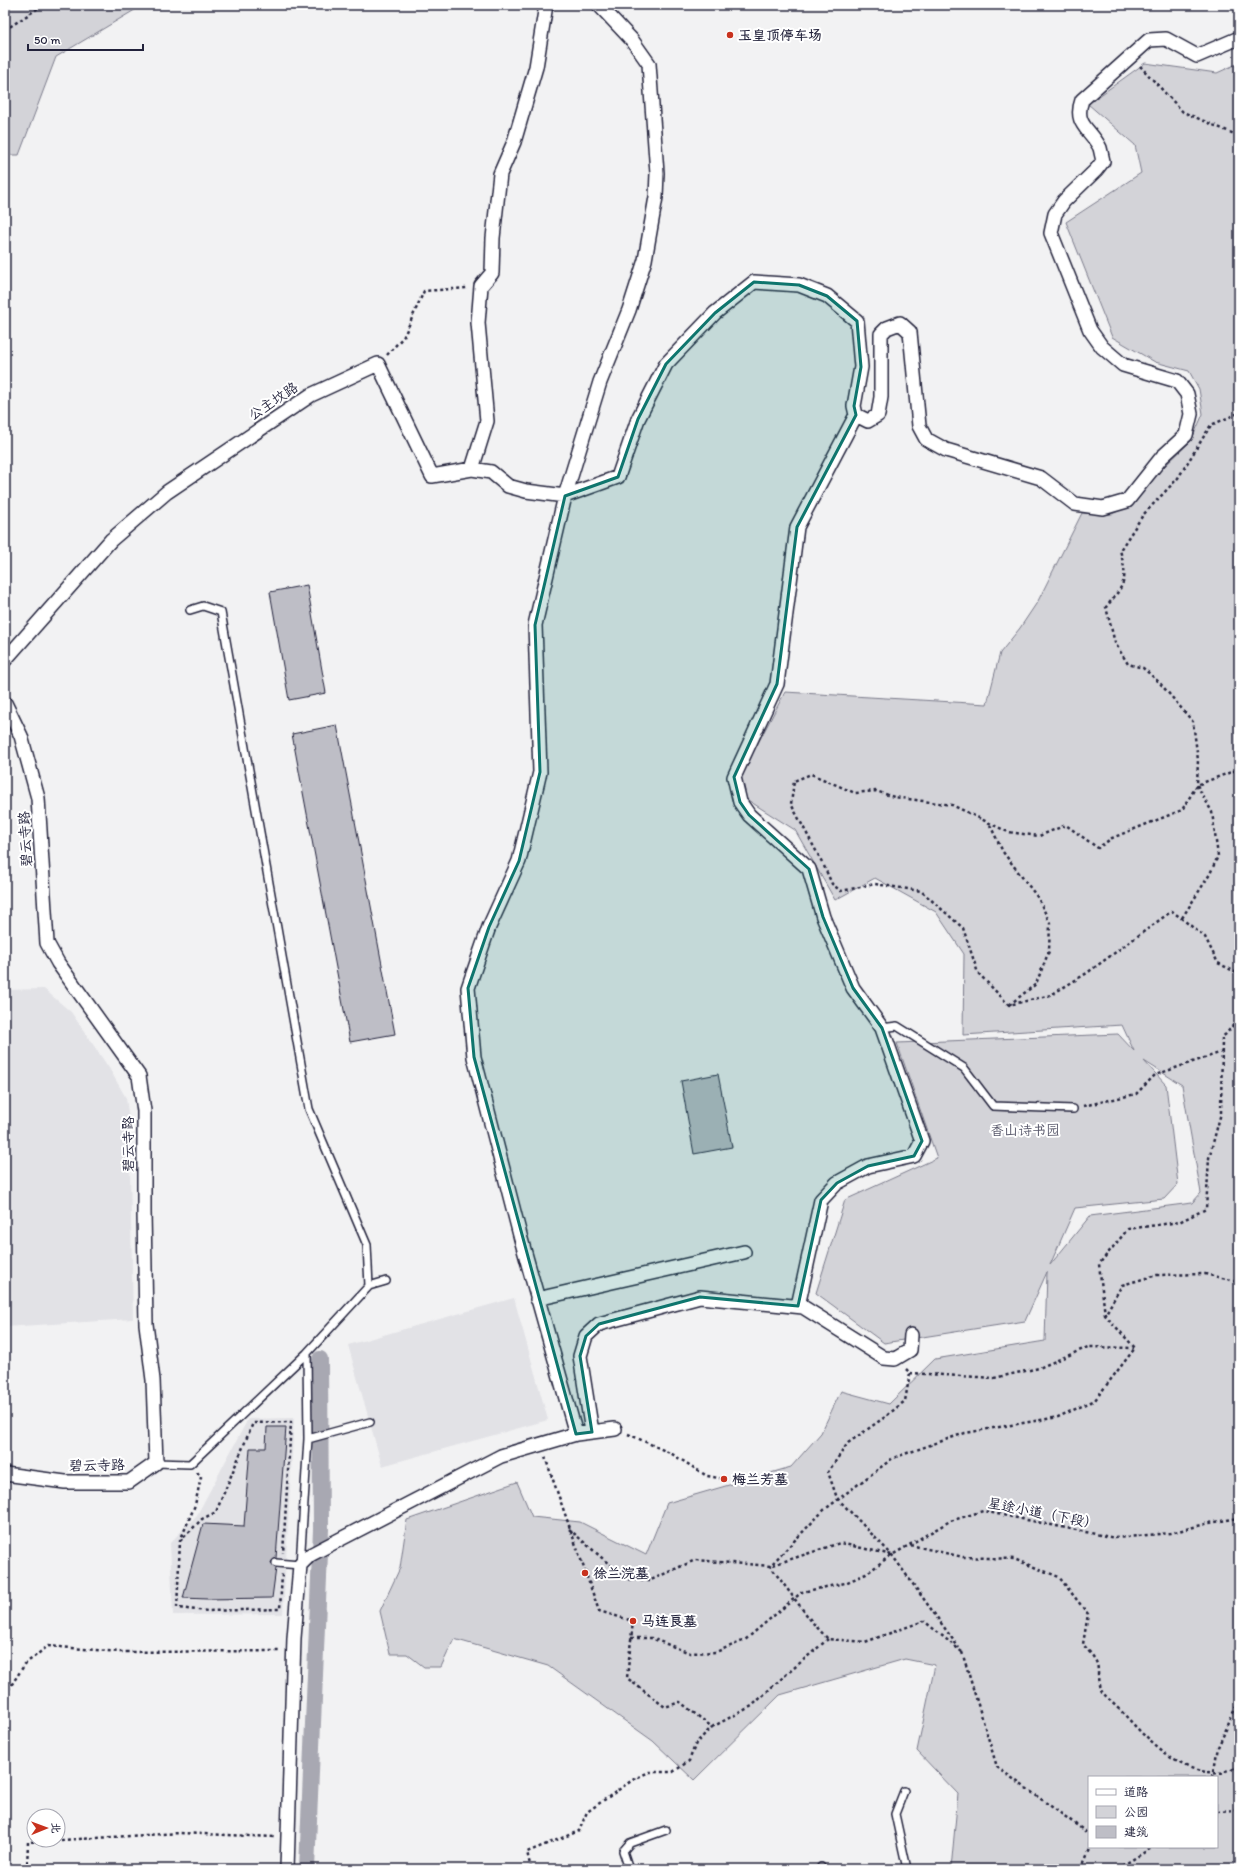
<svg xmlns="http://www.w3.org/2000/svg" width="1244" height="1874" font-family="Itim,'LXGW WenKai TC',sans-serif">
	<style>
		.built { fill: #e2e2e6 }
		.green { fill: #d3d3d8; stroke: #7a7a8a; fill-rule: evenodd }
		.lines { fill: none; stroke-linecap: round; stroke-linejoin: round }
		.canal { stroke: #a8a8b2; stroke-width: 16 }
		.building { fill: #bebec6; stroke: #22223b }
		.lane-casing { stroke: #22223b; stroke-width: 10 }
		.street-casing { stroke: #22223b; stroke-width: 16 }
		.path { stroke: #22223b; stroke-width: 2.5; stroke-dasharray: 3 3; stroke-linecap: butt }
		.lane { stroke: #fff; stroke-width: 7 }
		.street { stroke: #fff; stroke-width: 13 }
		.marked { fill: #0f766e; fill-opacity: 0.2; stroke: #0f766e; stroke-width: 3; stroke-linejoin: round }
		.poi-dot { fill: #c8321e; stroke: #fff; stroke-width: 1.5 }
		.labels { text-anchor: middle; stroke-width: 4; stroke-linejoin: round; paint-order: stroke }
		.poi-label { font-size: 14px; font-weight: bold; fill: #22223b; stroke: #fff; text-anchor: start }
		.street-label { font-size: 14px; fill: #22223b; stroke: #fff }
		.park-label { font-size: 14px; fill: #57576a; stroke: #fff }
	</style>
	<rect width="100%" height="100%" fill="#f2f2f3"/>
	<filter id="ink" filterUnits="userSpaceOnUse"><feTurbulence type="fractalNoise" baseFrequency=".025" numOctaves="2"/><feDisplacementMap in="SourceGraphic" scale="8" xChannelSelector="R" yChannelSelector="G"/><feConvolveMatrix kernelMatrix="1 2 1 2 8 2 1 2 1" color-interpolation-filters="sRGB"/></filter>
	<g filter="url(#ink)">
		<path class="built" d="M44,989l27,23 38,56 17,30 3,21 4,200 -128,8v-337z
			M514,1298l34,122 -166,46 -34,-121z
			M294,1418l-11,196 -110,1 -3,-72 27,-28 51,-96z"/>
		<path class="green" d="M5,5h138l-87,52 -37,98h-14z
			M1145,63l72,10 22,-10v1806h-288l7,-75 -41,-43 18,-86 -30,-6 -125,36 -86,85 -41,-39 -105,-75 -94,-27 -13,28h-17l-17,-13h-17l-10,-43 20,-43 7,-48 110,-38 15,35 48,5 66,33 21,-52 124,-36 30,-34 20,-42 48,13 46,-45 110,-18 2,-69 -22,49 -141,22 -68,-50 29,-93 92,-42 -40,-115 221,-9 16,17 -12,-26 -159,10 1,-81 -28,-42 -61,-34 -40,22 -40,-70 -52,-33 -3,-20 45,-85 202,12 13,-51 20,-25 18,-27 44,-88 30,1 21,-10 9,-16 49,-47 12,-27 -4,-25 -10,-18 -34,-9 -43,-25 -46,-115 75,-49 -6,-28 -47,-41zM1144,1061l38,24 19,108 -9,10 -102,13 -40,49 25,-57 89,-9 14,-15 -12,-99zM1089,1777h128v70h-128z"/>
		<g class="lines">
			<path class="canal" d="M307,1869l14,-340 -1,-170"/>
		</g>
		<path class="building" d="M307,585l19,108 -37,7 -19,-108z
			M337,725l58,309 -45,8 -58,-308z
			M718,1074l14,73 -38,7 -13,-73z
			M267,1427h19l-10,131 -5,4 1,3 4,3 -4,30 -65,1 -24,-1 20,-74 41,2 6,-78h16z"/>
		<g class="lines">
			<defs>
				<path id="lane" d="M190,610l13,-4 18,6 88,497 58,136 2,41 -62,67 1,86 -8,126 -24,-2
					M882,1028l15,-2 67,42 29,38 80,3
					M369,1286l17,-5
					M308,1439l62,-17
					M156,1463l34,1 117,-111
					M904,1791l-9,23 12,55
					M821,1867v2
					M629,1869l-6,-18 7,-8 36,-13"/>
				<path id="street" d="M472,469l15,-48 -9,-98 3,-37 11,-13 1,-35 7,-64 14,-32 22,-75 10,-62
					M5,660l106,-120 56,-48 144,-97 67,-31 54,112 40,-7 19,3 17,14 18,5 39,5 53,-19 20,-58 28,-55 49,-51 39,-31 45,3 28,11 30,25 4,46 -7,39 2,9 12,6 10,-6 3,-18v-63l6,-6 13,-5 10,9 9,94 7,13 20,11 95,28 34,26 28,4 24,-7 35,-44 24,-22 5,-21 -4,-20 -10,-13 -54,-16 -21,-18 -12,-17 -39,-97 4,-19 9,-13 32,-31 7,-9c-1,-4 -2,-9 -3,-13 -9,-19 -27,-23 -18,-48l67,-60 17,-1 31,17 42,-18
					M5,703l16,33 17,62 9,145 11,20 81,113 5,35v101l2,112 7,56 3,83 -27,19h-64l-60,-8
					M537,1299l207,-47
					M798,1306l23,-106 16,-17 31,-17 46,-10 8,-15 -40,-113 -29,-40 -30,-71 -14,-48 -60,-54 -9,-13 -6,-25 43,-93 20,-157 59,-112
					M592,1432l-12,-76 6,-20 13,-12 101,-27 103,10 81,51 11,1 15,-9 1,-15
					M576,1434l-55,-195 -47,-182 -6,-69 21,-61 30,-66 21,-89 -5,-147 30,-129 35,-114 29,-72 16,-50 11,-63 1,-24 -8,-109 -17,-24 -33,-35
					M287,1869l7,-231 6,-73 10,-10 23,-12 168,-87 75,-22 39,-5"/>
			</defs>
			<use href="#lane" class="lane-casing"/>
			<use href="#street" class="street-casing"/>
			<path class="path" d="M5,30l38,-25
				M1140,66l43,46 56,24
				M387,355l17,-19 20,-45 43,-3
				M990,825l13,27 35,46 12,25 -1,28 -13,33 -27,21
				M822,862l-31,-58 3,-23 17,-7 44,19 21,-2 18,6 58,8 56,27 31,4 27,-11 32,23 14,-10 70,-28 15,-25 42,-16
				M824,866l8,18 9,7 34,-7 46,7 42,37 15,45 31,32 42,-10 36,-22 85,-62 33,26 13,26 21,11
				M1182,918l28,-44 8,-18 -6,-44 -15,-27 1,-25 -5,-38 -34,-40 -16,-14 -15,-4 -13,-21 -9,-36c20,-24 22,-27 14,-57l23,-35 35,-37 33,-53 28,-12
				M1083,1106l53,-12 19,-19 67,-23
				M1105,1315l-6,-51 29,-35 51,-7 27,-13 3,-51 12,-45 1,-76 4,-3 13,-16
				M906,1369l4,4 -5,28 -20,16 -37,26 -20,29 9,26 55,57 67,93
				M910,1373l84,5 45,-10 49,-21 46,1
				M628,1434l44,20 35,22 17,3
				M545,1457l54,154 34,10 -6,57 38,29 15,-5 32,25 40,-21 22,-21 54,-46
				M197,1472l4,5 -6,28 -15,36 -3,67 31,3 72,-2 2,-35
				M569,1529l57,50 23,2 46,-21 75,6 70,-23 52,12 58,-34 33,-10 132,27 56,-5 38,-10 30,-5
				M180,1541l22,-22 14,-7 37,-89 38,-1 -8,131
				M910,1545l53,12 51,2 45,18 29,37 -5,30c4,6 12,13 14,20 2,7 0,17 3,24 3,7 17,19 23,25 30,33 68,74 116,54
				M631,1638h20l39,15 26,-1 29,-12 57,-48 43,-9 21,-9 25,-19
				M962,1652l-38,-31 -59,21 -37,-3 -16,-17 -42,-56 54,-56 69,-52 72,-25 93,-16 37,-17 40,-52 -30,-33 17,-30 35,-10 48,-1 34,8
				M962,1652l35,115 92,67
				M5,1695l20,-31 23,-18 72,6 161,-1
				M1213,1777l5,-30 21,-46
				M1217,1811l22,-1
				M27,1869l1,-27 152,-9 96,4
				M531,1869l-4,-17 52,-21 8,-19 47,-33 15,-7h24l16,-11 7,-18 16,-16
				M1081,1869l10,-22
				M1117,1869l36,-22"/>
			<use href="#lane" class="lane"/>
			<use href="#street" class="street"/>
		</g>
	</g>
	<path class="marked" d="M754,282l45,3 28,11 30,25 4,46 -7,39 2,9 -59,112 -20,157 -43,93 6,25 9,13 60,54 14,48 30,71 29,40 40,113 -8,15 -46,10 -31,17 -16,17 -23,106 -98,-9 -101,27 -13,12 -6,20 12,76 -16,2 -102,-377 -6,-69 21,-61 30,-66 21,-89 -5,-147 30,-129 53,-19 20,-58 28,-55 49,-51z"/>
	<g class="poi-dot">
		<circle cx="730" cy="35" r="4"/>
		<circle cx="724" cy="1479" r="4"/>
		<circle cx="585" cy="1573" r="4"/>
		<circle cx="633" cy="1621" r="4"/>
	</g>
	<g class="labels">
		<g class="poi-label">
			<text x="738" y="40">玉皇顶停车场</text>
			<text x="732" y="1484">梅兰芳墓</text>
			<text x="593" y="1578">徐兰浣墓</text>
			<text x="641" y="1626">马连良墓</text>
		</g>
		<g class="street-label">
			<text transform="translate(273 401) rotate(-34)" y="5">公主坟路</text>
			<text transform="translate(25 839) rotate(-93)" y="5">碧云寺路</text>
			<text transform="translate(128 1144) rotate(-90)" y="5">碧云寺路</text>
			<text transform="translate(97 1465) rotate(-1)" y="5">碧云寺路</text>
			<text transform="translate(1043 1513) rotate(11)" y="5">星途小道（下段）</text>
		</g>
		<g class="park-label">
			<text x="1025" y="1135">香山诗书园</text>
		</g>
	</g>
	<rect width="1244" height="1874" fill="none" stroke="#fff" stroke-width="20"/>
	<rect x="10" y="10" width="1224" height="1854" fill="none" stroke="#22223b" stroke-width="1.5" filter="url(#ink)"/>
	<rect x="1088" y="1776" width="130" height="72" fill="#ffffff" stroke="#a7a7b1"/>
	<rect x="1096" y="1789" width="20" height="6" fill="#ffffff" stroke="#a7a7b1"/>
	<text x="1124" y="1796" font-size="12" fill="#22223b">道路</text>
	<rect x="1096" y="1806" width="20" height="12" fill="#d3d3d8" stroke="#a7a7b1"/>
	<text x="1124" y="1816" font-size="12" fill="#22223b">公园</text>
	<rect x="1096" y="1826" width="20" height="12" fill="#bebec6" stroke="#a7a7b1"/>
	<text x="1124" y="1836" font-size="12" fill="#22223b">建筑</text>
	<g transform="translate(46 1828) rotate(89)"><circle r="19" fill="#ffffff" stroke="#a7a7b1"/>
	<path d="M0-3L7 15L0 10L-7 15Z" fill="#c8321e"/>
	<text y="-6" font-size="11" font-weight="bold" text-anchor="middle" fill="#22223b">北</text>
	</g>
	<path d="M28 44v6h115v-6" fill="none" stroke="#22223b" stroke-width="2"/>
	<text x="34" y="44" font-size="12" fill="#22223b" stroke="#ffffff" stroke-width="3" paint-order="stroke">50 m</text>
</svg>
